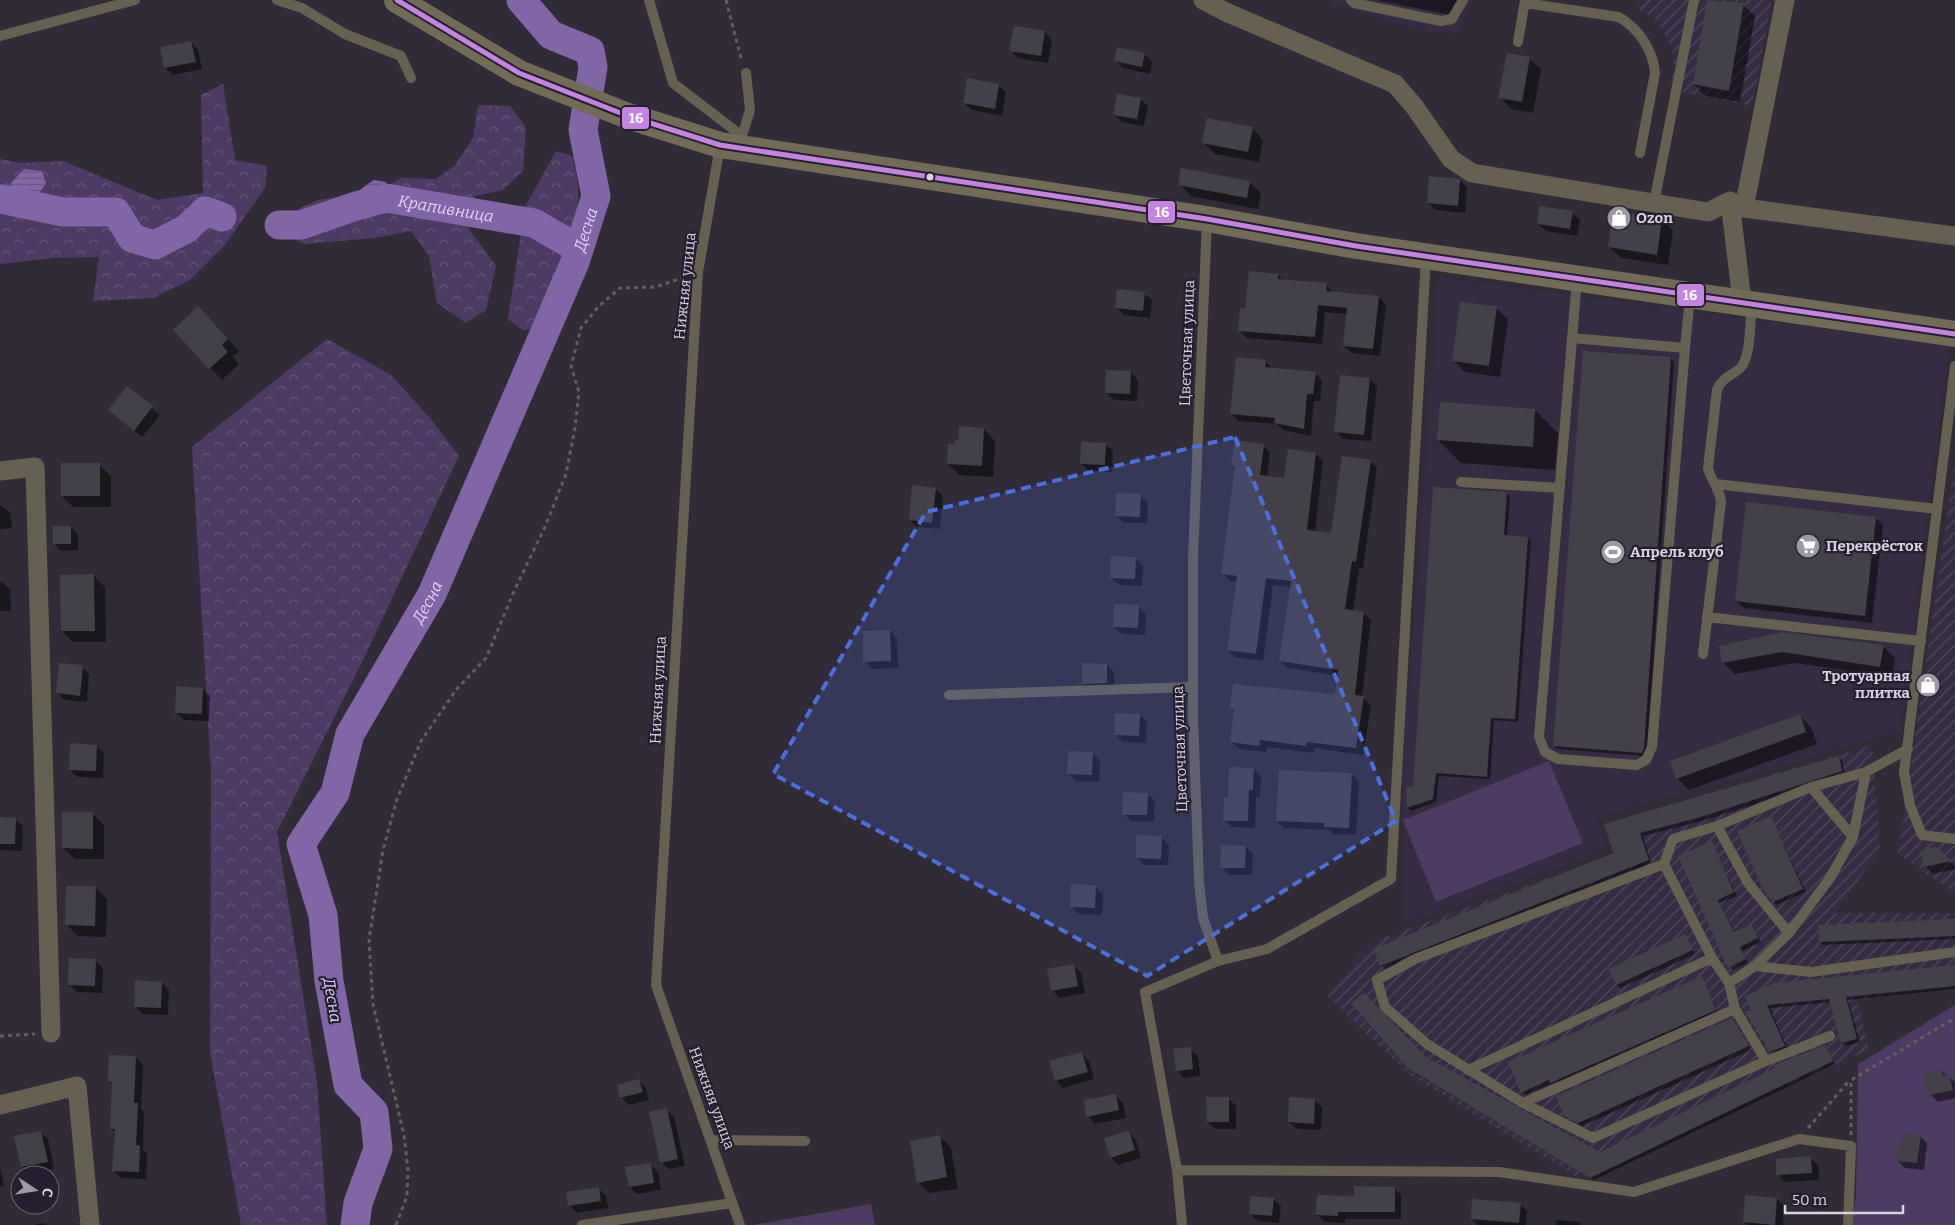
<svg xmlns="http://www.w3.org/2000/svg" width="1955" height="1225" font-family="Bitter,serif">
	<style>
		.built { fill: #352b42 }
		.industrial { fill: url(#industrial-furrows) }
		.green { fill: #4d3b63 }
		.forest { fill: url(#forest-crowns) }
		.water { fill: url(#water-rules) }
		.shadow { fill: #0007 }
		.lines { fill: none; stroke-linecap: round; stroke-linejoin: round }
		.stream { stroke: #8165a5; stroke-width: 5 }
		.river { stroke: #8165a5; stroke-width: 29 }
		.building { fill: #444049 }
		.path { stroke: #635f59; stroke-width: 3; stroke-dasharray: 4 4; stroke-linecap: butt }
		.lane { stroke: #656051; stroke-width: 10 }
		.street { stroke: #656051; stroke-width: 19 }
		.secondary { stroke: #716b58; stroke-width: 26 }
		.bus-1-casing { stroke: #251e30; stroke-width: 9 }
		.bus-1 { stroke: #c483df; stroke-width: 5 }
		.marked { fill: #4c6fda; fill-opacity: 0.2; stroke: #4c6fda; stroke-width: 4; stroke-dasharray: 10 6; stroke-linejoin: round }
		.bus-dot { fill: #d8d3df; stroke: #251e30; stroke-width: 2 }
		.labels { text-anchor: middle; stroke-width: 4.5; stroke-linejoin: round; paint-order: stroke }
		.poi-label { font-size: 15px; font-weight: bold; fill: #d8d3df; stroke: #251e30; text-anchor: start }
		.street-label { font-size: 15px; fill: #d8d3df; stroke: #251e30 }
		.water-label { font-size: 16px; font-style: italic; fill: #e3d4fb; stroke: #251e30 }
		.line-badge { stroke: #251e30; stroke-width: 2 }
		.badge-label { font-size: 14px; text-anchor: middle; font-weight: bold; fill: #fff }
	</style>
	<defs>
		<pattern id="industrial-furrows" width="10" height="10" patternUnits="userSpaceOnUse" patternTransform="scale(1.25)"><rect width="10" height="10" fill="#352b42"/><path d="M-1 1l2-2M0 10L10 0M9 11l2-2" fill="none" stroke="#52495d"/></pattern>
		<pattern id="forest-crowns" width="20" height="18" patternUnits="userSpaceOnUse" patternTransform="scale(1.25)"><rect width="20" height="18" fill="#4d3b63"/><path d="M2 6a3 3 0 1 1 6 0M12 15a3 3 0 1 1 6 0" fill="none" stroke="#665679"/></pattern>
		<pattern id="water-rules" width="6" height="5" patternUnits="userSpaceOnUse" patternTransform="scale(1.25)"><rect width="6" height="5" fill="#8165a5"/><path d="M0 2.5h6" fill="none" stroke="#67567e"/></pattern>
	</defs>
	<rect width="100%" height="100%" fill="#302b36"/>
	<path class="built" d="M1328,0h140l-8,34 -42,-4 -74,-23z
		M1439,277l510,69 -48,386 -304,86 10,32 -204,75 -1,-151z"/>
	<path class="industrial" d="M1638,0h134l-20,106 -82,-16 4,-25 -2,-16 -12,-24 -8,-8 -16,-9z
		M1955,462v431l-57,-39z
		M1872,745l8,105 -45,63h120v73l-98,14 12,50 -293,126 -165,-100 -84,-80 43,-53 243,-89 -9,-30z"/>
	<path class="green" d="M1549,761l34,82 -147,59 -33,-82z
		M1955,1005v220h-103l4,-29 2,-132z
		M871,1204l4,21h-122z"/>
	<path class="forest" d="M223,84l12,76 32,6 -2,22 -41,58 -34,34 -37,18 -60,3 6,-44 -45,1 -54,6v-105l21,4 42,-2 94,39 46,-7 -2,-98z
		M478,105l32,1 16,22 -3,43 -20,19 -28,6 -9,29 30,41 -10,44 -20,13 -29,-20 -8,-47 -18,-25 -37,7 -69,6 -26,-12 13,-20 26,-12 61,-9 22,-13 35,1 19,-14 18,-27z
		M556,151l16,5c19,57 -11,121 -32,173l-17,1 -15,-11 17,-112z
		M327,339l64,36 39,43 29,38 -96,204 -86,172 40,251 10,142h-86l-31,-173 1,-281 -19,-324z"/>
	<path class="water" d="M24,169l18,2 4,13 -19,24 -17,1 1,-26z
		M374,180l12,2v16c-10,10 -17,14 -30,8 -1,-15 7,-19 18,-26z"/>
	<path class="shadow" d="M1377,0h87l-3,17z
		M1708,0l35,5 12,11 -15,86 -35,-6 -11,-12z
		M1045,32l7,8 -4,23 -30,-5 -7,-7z
		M191,42l7,8 4,19 -29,6 -8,-7z
		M1118,49l27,5 7,8 -2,12 -27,-6 -7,-7z
		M1529,58l12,11 -8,44 -22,-4 -11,-12z
		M998,85l8,7 -4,24 -30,-6 -8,-7z
		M1140,99l8,7 -4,20 -22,-4 -8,-7z
		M1252,128l11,12 -4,22 -44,-8 -12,-12z
		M1460,180l7,7 -2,26 -29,-3 -8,-7z
		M1249,182l12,11 -3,16 -67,-13 -11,-12z
		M1572,212l8,8 -3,16 -31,-5 -8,-7z
		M1662,219l11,12 -5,34 -47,-7 -12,-11z
		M1278,275l5,5 43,4 7,9 45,4 8,7 -6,52 -28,-3 -8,-7 3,-32 -22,-2 -3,32 -75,-6 -7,-7 6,-21z
		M1144,293l8,7 -2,18 -26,-3 -7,-7z
		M1496,307l12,12 -8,58 -35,-5 -11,-11z
		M209,319l30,32 -6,6 6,7 -17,16 -48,-50z
		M1671,358l3,4 -27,390 -2,4 -87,-7 -4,-3z
		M1265,361l8,8 42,4 7,7 -2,21h-6l-3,35 -28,-6 -6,-6 -38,-3 -8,-7z
		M1131,372l7,8 -1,21 -23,-1 -7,-7z
		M1370,379l7,7 -6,55 -28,-2 -7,-8z
		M127,387l33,28 -18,22 -25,-20z
		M1535,410l23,23 -3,37 -94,-7 -23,-23z
		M984,429l11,12 -2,36 -33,-2 -12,-11 8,-18 4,-5z
		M1105,444l8,7 -1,21 -23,-1 -8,-7z
		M1263,445l7,8 -3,24 18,2 31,-25 7,7 -8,71 17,3 38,-74 7,7 -14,100h-4l-6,44 11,1 7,7 -9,77 9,8 -8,50 -49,-7v5l-47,-6 -1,5 -27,-3 -8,-7 4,-30 -4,-4 105,-12 2,-20 -50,-8 -8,-7 11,-74 -18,-2 -10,76 -28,-4 -7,-7 9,-68 -7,-1 -7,-7 13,-106 -3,-3z
		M99,465l12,11v31h-38l-11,-11z
		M936,489l7,7 -3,33 -23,-2 -7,-7z
		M1506,493l4,3 -3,41 21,1 3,3 -13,181 -24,-2 -4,59 -51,-3 -3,26 -25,9 -3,-3v-20h6z
		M1140,495l8,8 -1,20h-23l-8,-8z
		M0,505l10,7 2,16 -12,1z
		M1876,518l7,7 -11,98 -128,-15 -8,-7z
		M71,527l7,8v15l-17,1 -7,-8z
		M1135,558l8,7 -1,21 -23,-1 -8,-7z
		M94,576l11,11 1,55h-33l-11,-11z
		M2,582l8,8 1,21h-11v-28z
		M1138,606l8,8 -1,21 -23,-1 -8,-7z
		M890,631l7,7 1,30 -26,1 -7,-8z
		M1883,646l12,12 -3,19 -97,-14 -60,11 -12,-12 -2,-15z
		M1107,665l7,7v18l-24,1 -7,-8z
		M82,666l7,8 -2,28 -22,-2 -7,-7z
		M202,689l8,7 -1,25 -25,-1 -8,-7z
		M1140,715l7,7 -1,21 -23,-1 -7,-7z
		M1799,715l12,12 6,17 -128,46 -11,-11 -7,-18z
		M96,746l8,7 -1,25 -25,-1 -8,-7z
		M1092,753l8,8 -1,21 -23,-1 -8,-8z
		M1839,757l3,3 3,15 -140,45 -62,16 8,27 -266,106 -4,-4 234,-111 -9,-29z
		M1254,769l7,7 -1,21h-4l-1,31 -23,-1 -7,-7 4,-21z
		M1352,774l7,7 -3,54 -23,-1 -4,-4 -45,-2 -7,-7z
		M1147,794l8,7 -1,21 -23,-1 -7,-7z
		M93,814l11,11v34h-29l-12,-11z
		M0,818l15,1 8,7 -1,25 -22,-1z
		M1771,818l35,74 -29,13 -3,-3z
		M1161,837l8,8 -1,20h-24l-7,-8z
		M1712,843l25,53 -17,7 15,30 16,-8 10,17 -19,9 6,12 -16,7 -53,-113z
		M1246,847l7,7 -1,21h-23l-7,-8z
		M1937,848l18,19v2l-23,5 -7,-8z
		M1095,886l8,8 -1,21 -23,-1 -8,-8z
		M96,888l11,11 -1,38 -28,-1 -11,-11z
		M1955,920v19l-132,6 -3,-3z
		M1685,936l10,18 -75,34 -3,-4z
		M96,961l7,7 -1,25 -25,-1 -8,-8z
		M1073,965l8,8 4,20 -25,5 -8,-8z
		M1955,966v23l-107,11 12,42 -14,4 -4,-3 -11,-41 -61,6 18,42 -15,5 -27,-59z
		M1702,978l16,35 -164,73 -2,-3 -26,12 -4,-3z
		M162,983l7,7 -1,25 -25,-1 -8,-7z
		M1732,1020l19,30 -169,76 -17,-11z
		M1825,1047l10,17 -241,116 -181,-108 13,-14 174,95z
		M1190,1049l8,7 2,20 -16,2 -7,-8z
		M1082,1053l7,8 5,18 -31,9 -7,-7z
		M136,1057l7,8 -2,44 3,3 -1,38 4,4 -1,25 -25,-1 -7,-7 2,-38 -5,-5 2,-43 -4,-4z
		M1942,1071l13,11v16l-17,4 -8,-8z
		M639,1081l7,7 3,12 -20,5 -8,-8z
		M1116,1096l7,7 3,15 -31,6 -7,-8z
		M1228,1098l8,8v23h-21l-7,-7z
		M1314,1100l8,7 -1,23 -24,-1 -8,-7z
		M666,1109l8,8 11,49 -16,3 -8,-7z
		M40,1132l8,7 6,30 -24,5 -8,-7 -6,-30z
		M1129,1133l7,7 5,18 -23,7 -7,-8z
		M1920,1136l7,7 -3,27 -19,-2 -7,-7 7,-18z
		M940,1137l11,11 7,41 -29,4 -11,-11z
		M1810,1158l8,7 1,15 -34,2 -7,-8z
		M650,1164l8,8 3,18 -24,4 -7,-7z
		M0,1167l4,19 -4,1z
		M1394,1188l7,7v24h-56v4l-20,-1 -8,-7 38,-17z
		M599,1189l7,7 2,12 -31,5 -8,-8z
		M1273,1199l8,7 -2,17 -21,-2 -7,-7z
		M1777,1199l7,7 -1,19h-36l-3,-3z
		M1520,1204l7,7 -1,14h-48l-6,-6z
		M1556,1220l23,2 3,3h-27z
		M44,1223l3,2h-15z"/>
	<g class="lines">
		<path class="stream" d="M522,1l1,-1"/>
		<g class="river">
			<path d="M0,199l63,13h53l16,26 23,7 31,-16 19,-18 17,6"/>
			<path id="s1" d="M279,225h22l55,-19 30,-8 148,25 45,26"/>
			<path id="s2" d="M355,1225l3,-22 20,-54 -4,-37 -26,-27 -19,-104 -6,-66 -22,-71 34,-51 15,-59 82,-140 143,-332 21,-66 -13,-66 10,-63 -3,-16 -39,-16 -30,-35"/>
		</g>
	</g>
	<path class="building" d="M1707,0l37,3 -15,88 -36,-7z
		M1014,26l31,5 -4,25 -32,-5z
		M191,41l5,21 -32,6 -4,-21z
		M1117,47l28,6 -3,14 -28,-6z
		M1507,53l23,4 -8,45 -24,-4z
		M967,78l32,6 -4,25 -32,-6z
		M1117,94l24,4 -4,21 -24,-4z
		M1207,118l46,9 -5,25 -46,-9z
		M1181,168l69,13 -3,17 -69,-13z
		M1429,176l31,3 -2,27 -31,-3z
		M1539,206l34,5 -3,18 -33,-5z
		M1613,211l49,7 -5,37 -49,-8z
		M1249,271l29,3v5l49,4 -1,8 53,5 -6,53 -30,-3 4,-38 -29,-3 -3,32 -77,-6 2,-23 5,1z
		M1117,289l28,3 -2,19 -28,-3z
		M1460,302l37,4 -8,60 -37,-5z
		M198,306l30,33 -6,6 6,7 -19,17 -36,-39z
		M1583,351l88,6 -27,391 -2,5 -89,-7z
		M1236,357l30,3 -1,7 51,5 -3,22h-6l-3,35 -30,-6 1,-5 -45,-4z
		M1106,370l25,1 -1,23 -25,-1z
		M1340,375l30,3 -6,57 -30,-3z
		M127,386l26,20 -19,25 -26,-21z
		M1440,402l95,7 -2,38 -96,-7z
		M959,426l25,2 -2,38 -35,-2 1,-20h7v-4h3z
		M1235,440l29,4 -4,31 24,3 4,-29 28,4 -9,77 24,3 11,-77 29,4 -15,102 -4,-1 -7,48 19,3 -9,83 9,1 -8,52 -49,-6 -1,4 -46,-6 -1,6 -29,-4 4,-33h-4l3,-25 102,10 3,-24 -59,-9 12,-80 -25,-3 -10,76 -29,-4 10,-74 -16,-2 14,-108 -4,-1z
		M1081,442l25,1 -1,22 -25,-1z
		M61,463h39v33h-39z
		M912,485l24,3 -4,35 -23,-3z
		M1433,487l74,5 -3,43 24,2 -13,182 -24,-1 -4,59 -51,-4 -3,26 -26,9 -1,-21h7z
		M1116,493l25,1 -1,23 -25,-1z
		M1746,502l130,15 -11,99 -130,-15z
		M53,526h18v18h-18z
		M1111,556l25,1 -1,22 -25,-1z
		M94,574l1,57h-34l-1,-56z
		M1114,604l25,1 -1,23 -25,-1z
		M890,630l1,31 -28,1v-31z
		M1782,632l102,13 -4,22 -98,-15 -60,11 -3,-17z
		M59,663l24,2 -3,31 -24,-3z
		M1082,663l25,1v19l-25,1z
		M176,686l27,2 -1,26 -27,-1z
		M1115,713l25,1 -1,22 -25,-1z
		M1800,714l6,18 -130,47 -6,-18z
		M70,743l27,2 -1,26 -27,-1z
		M1068,751l25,1 -1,23 -25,-1z
		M1839,756l3,15 -141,46 -61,16 9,27 -269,106 -7,-17 241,-96 -10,-29z
		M1229,767l25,1 -1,22h-4l-1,31h-25l1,-23h4z
		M1279,770l73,3 -3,55 -25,-1v-4l-48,-2z
		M1123,792l25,1 -1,22h-25z
		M62,812h31v37l-31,-1z
		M1771,816l32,73 -30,13 -10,-12 -26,-59z
		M0,817l16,1 -1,26h-15z
		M1136,835l26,1 -1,23 -25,-1z
		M1712,841l22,51 -16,8 16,32 17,-8 7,14 -18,9 6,12 -18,9 -50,-112z
		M1221,845l25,1 -1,22h-25z
		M1937,847l14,14 -27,6 -4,-17z
		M1071,884l25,1 -1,23 -25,-1z
		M66,886h30l-1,40 -30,-1z
		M1955,919v17l-136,6 -1,-17z
		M1685,934l8,16 -77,35 -8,-16z
		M69,958l27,1 -1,27 -27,-1z
		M1074,964l4,22 -27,5 -4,-22z
		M1955,965v21l-109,11 11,42 -16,4 -12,-44 -62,6 18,41 -16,6 -6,-12h-1l-17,-28 6,-2 -6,-14 29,-13z
		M1702,976l14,34 -166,73 -1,-3 -28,13 -13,-31z
		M135,980l27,2 -1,26 -27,-1z
		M1364,993l62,64 174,95 175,-84 -1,-3 51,-20 8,16 -243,117 -181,-109 -58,-66z
		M1732,1018l17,28 -171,77 -14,-7 -8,-20z
		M1191,1047l2,22 -17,2 -3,-22z
		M1082,1052l6,20 -33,9 -6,-20z
		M109,1055l27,1 -2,47h4l-2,42 4,1 -1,26 -27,-1 3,-42h-5l2,-47 -4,-1z
		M1942,1069l1,6 6,-1 4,16 -24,5 -5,-22z
		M639,1079l4,13 -23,6 -3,-13z
		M1116,1094l3,16 -33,7 -2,-17z
		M1206,1097h23v25h-22z
		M1289,1097l26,2 -1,25 -26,-2z
		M667,1108l11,51 -18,4 -11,-51z
		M41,1131l7,31 -27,5 -7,-31z
		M1129,1131l6,19 -25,8 -6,-20z
		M1905,1133l16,1 -4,29 -21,-2 3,-20h5z
		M940,1135l7,42 -30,6 -7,-42z
		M1811,1156l1,17 -36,2v-16z
		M651,1163l3,20 -25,4 -4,-20z
		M1354,1186l41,1v25h-57v4l-22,-1 1,-20 37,1z
		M599,1187l2,14 -33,5 -2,-14z
		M1745,1195l32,3 -2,27 -32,-3z
		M1251,1196l23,2 -2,18 -23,-2z
		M1472,1199l49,4 -2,20 -48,-4z"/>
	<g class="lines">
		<path class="path" d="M726,0l16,62
			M0,1036l35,-2
			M1808,1128l42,-48
			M1851,1135v-55l104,-62
			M396,1225l11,-29 1,-26 -4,-35 -31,-131 -4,-64 14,-90 14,-51 24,-58 35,-51 30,-32 29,-69 30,-62 21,-53 9,-46 4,-36 -8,-26 10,-38 17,-21 22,-19 35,-1 30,-10"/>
		<path class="lane" d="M277,0l25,8 43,26 56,22 10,22
			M649,0l24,83 69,53 1,11
			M1351,0l3,3 87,18 11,-2 11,-19
			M1525,3l94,14c20,12 34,33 36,56l-15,80
			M0,36l135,-36
			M1518,42l7,-42
			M742,136l8,-26 -4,-37
			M720,146l-22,126 -42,713 84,240
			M1654,203l40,-203
			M1572,338l113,10 -33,399 -6,13 -9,5 -79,-6 -13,-7 -6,-15 38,-458
			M1685,348l5,-51
			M1955,366l-51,406 6,33 12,30 33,4
			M1461,482l99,6
			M1716,484l221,25
			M1707,617l214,24
			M1703,654l18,-152c-1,-14 -10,-21 -13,-34l9,-78c5,-14 17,-14 25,-24 9,-13 8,-46 10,-62
			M949,695l244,-8
			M1811,787l42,50
			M1717,826l31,57 41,50
			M1664,864l48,94 17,25 6,26 31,52
			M1218,961l49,-12 124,-70 35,-622
			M1755,966l56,6 144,-20
			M1729,983l26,-17 34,-33 41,-55 23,-41 13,-65
			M1830,1036l-64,25 -173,77 -70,-35 -96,-59 -42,-37 -8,-27 38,-21 249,-95 9,-25 44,-13 94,-39 55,-15 42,-23
			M1468,1070l244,-112
			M1523,1103l212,-94
			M711,1140l94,1
			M1177,1170l322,2 135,20 165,-53 52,7 -3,79
			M582,1225l150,-22
			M1182,1225l-5,-55 -32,-178 73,-31 -15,-43 -4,-36 -6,-166v-158l14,-338"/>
		<path class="street" d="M1203,0l25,13 167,71 19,22 37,53 21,14 236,39 22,-11 14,7 211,28
			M1730,201l12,100
			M1744,208l41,-208
			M0,471l35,-4 16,566
			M0,1105l77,-19 13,139"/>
		<path class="secondary" d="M397,0l122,73 109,43 92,29 487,74 149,27 599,88"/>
		<defs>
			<path id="bus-1" d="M397,0l122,73 109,43 92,29 487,74 149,27 599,88"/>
		</defs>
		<use href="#bus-1" class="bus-1-casing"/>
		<use href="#bus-1" class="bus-1"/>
	</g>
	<path class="marked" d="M1235,437l161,384 -249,155 -374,-202 153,-262z"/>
	<defs>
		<symbol id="shop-disc" viewBox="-11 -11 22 22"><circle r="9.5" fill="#9d98a4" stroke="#251e30"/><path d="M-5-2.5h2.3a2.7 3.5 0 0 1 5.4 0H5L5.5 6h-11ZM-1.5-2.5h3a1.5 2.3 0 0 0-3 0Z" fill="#fff"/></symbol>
		<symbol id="supermarket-disc" viewBox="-11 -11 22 22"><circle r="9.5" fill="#9d98a4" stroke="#251e30"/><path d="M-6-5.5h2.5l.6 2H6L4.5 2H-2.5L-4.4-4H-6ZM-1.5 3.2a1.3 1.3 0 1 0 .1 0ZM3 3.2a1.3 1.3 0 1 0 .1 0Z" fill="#fff"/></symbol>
		<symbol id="stadium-disc" viewBox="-11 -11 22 22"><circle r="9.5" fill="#9d98a4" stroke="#251e30"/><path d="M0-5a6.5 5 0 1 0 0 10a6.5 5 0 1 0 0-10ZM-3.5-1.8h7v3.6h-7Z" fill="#fff"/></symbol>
	</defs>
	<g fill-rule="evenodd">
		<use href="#shop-disc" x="1605" y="204" width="28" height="28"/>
		<use href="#supermarket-disc" x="1794" y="532" width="28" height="28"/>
		<use href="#stadium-disc" x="1599" y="538" width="28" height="28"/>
		<use href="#shop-disc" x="1914" y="671" width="28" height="28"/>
	</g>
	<circle class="bus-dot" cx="930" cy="177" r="4.5"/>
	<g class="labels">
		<g class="poi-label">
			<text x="1636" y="223">Ozon</text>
			<text x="1826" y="551">Перекрёсток</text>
			<text x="1630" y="557">Апрель клуб</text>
			<text x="1910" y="681" text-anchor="end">Тротуарная<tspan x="1910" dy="17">плитка</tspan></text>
		</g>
		<g class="street-label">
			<text transform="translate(685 286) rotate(-84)" y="5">Нижняя улица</text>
			<text transform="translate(1187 343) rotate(-88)" y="5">Цветочная улица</text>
			<text transform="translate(658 690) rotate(-87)" y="5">Нижняя улица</text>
			<text transform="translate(1180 749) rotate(-92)" y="5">Цветочная улица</text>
			<text transform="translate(712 1098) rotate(70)" y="5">Нижняя улица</text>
		</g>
		<g class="water-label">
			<text dy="6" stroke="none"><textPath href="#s1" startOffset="172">Крапивница</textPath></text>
			<text dy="6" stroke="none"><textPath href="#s2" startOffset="1081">Десна</textPath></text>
			<text dy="6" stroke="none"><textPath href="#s2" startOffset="676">Десна</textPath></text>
			<text transform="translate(333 1000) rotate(80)" y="6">Десна</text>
		</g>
	</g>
	<g class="line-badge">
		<rect x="621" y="106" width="29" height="24" rx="5" fill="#c483df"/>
		<rect x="1147" y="200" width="29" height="24" rx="5" fill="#c483df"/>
		<rect x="1676" y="283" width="29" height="24" rx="5" fill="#c483df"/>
	</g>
	<g class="badge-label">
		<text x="636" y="123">16</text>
		<text x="1162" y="217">16</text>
		<text x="1690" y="300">16</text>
	</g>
	<g transform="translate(35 1190) rotate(102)"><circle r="24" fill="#251e30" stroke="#6d6676"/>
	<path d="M0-4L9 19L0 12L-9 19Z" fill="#9d98a4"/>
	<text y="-8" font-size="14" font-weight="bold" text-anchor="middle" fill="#d8d3df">С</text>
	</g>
	<path d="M1785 1205v8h118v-8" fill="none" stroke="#d8d3df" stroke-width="2.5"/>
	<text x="1792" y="1205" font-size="15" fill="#d8d3df" stroke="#251e30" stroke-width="4" paint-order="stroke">50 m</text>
</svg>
